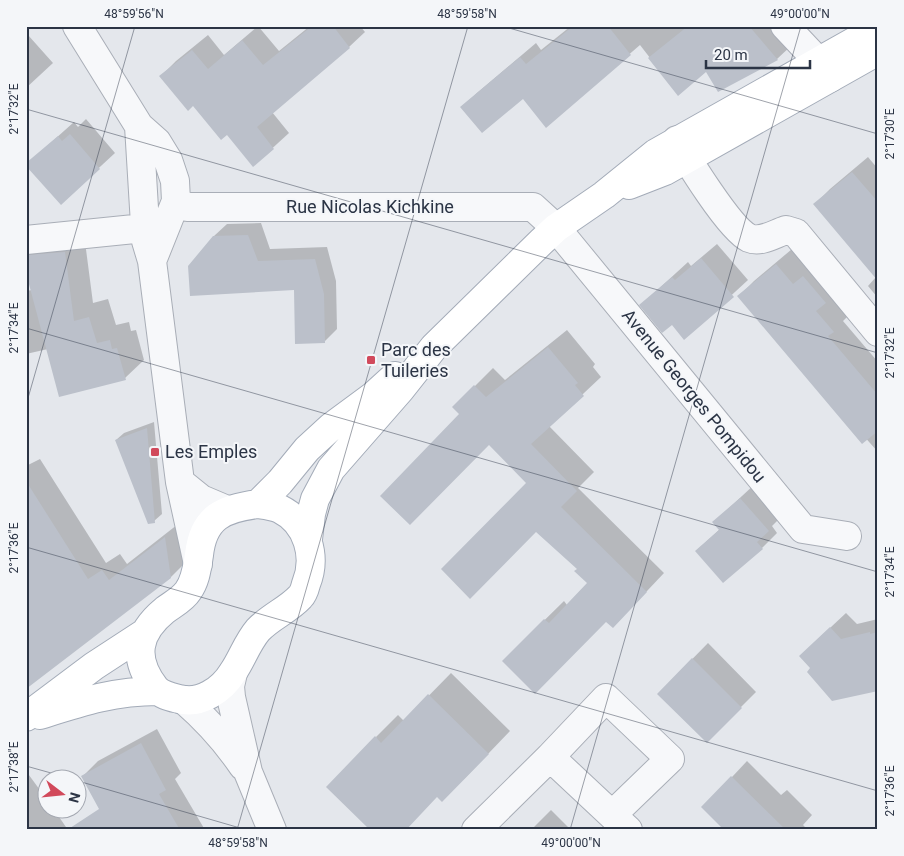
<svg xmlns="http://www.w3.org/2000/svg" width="904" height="856" font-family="Roboto,sans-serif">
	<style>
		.shadow { fill: #0003 }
		.building { fill: #bbc0ca }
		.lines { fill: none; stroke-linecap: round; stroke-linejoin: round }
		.minor-casing { stroke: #a9aeb7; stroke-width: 30 }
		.major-casing { stroke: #a3abb8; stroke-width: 30 }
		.minor { stroke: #f7f8fa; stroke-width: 28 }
		.major { stroke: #fff; stroke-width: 28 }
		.ticks { fill: none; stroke: #2b3445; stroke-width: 1; stroke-opacity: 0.45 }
		.poi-dot { fill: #d1495b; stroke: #f4f6f9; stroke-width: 2 }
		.labels { text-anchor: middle; stroke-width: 4; stroke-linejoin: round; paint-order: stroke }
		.street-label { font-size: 18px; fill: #2b3445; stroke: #f4f6f9 }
		.poi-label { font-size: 18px; fill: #2b3445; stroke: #f4f6f9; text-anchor: start }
		.neatline { fill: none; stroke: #2b3445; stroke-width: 2 }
		.ticks-label { font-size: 12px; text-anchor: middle; fill: #2b3445 }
	</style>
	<rect width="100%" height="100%" fill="#e4e7ec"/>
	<path class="shadow" d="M258,26l21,25 31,-25h50l5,6 -16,15 -77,65 17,21 -35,32 -27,-31 -66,-58 15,-15 32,-26 16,20z
		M571,26h205l16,19 -15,14 -70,11 -29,24 -38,-49 -94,81 -23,-29 -61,10 15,-14 59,-50 5,7z
		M28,35l25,28 -27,25v-51z
		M86,119l29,34 -54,50 -34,-39 47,-42 4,5z
		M868,157l10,12v129l-10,-12 8,-9 -61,-73 15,-15z
		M261,223l9,26 57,-2 9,34 1,48 -12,12 -30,-52 -81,-53 13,-12z
		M84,234l9,69 15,-4 8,26 13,-3 2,9 5,-1 8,30 -19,18 -77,-29 -22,5v-63l6,-1 -6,-21v-17z
		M717,244l31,36 -63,58 -13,-15 -31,-18 47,-43 3,4z
		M792,249l56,67 -5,5 35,41v90l-139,-156 15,-15z
		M567,330l28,34 -2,3 8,10 -52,49 45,46 -16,16 86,85 -33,35 -25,12 -103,41 61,-60 3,4 21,-22 -60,-100 -74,-76 39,-39 12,12z
		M154,422l8,92 -8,7 -38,-81 8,-7z
		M40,459l66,104 14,-9 7,10 55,-43 6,39 -17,17 -145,110v-221z
		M756,483l27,32 -11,11 5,7 -15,15 -66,3 24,-22 -6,-7z
		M846,613l11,11 21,-5v70l-66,-21 4,-27z
		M708,643l48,49 -49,49 -49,-47z
		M451,673l59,58 -46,48 -27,17 -33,34 -28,-93 22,-22 6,6z
		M157,729l24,44 -6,6 30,51h-79l-43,-54 15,-15z
		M747,761l34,34 6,-5 25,25 -9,10 5,5h-82l6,-53z
		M26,771l22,30v7h5l15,22h-42z
		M551,810l20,20h-40z"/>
	<path class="building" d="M312,26h21l17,22 -93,79 17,22 -21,18 -26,-32 -6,5 -28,-34 -5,5 -29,-35 33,-26 16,19 34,-29 21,25z
		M573,26h35l23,29 -85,73 -23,-29 -41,34 -22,-26 60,-50 6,7z
		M688,26h61l29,34 -60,32 -12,-20 -28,24 -30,-38z
		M70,134l30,35 -39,36 -35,-39v-3l32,-27 4,5z
		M852,172l26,30v79l-65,-77z
		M248,235l10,26 57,-2 9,35 1,49 -30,1 -1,-54 -104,6 -2,-30 25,-30z
		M65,252l9,69 15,-4 8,26 13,-3 2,9 5,-1 9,32 -67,17 -33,-124v-18z
		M701,258l33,39 -50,43 -12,-15 -10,8 -23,-28 33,-28 3,3z
		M776,264l17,20 10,-8 23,27 -10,8 18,21 -6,4 50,59v36l-16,13 -125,-148z
		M548,347l30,36 -3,2 9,11 -53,48 46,47 -16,16 86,85 -34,36 -7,-6 -71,72 -33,-33 42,-42 5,4 38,-40 -13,-12 3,-2 -41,-37 -66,67 -29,-30 85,-86 -37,-38 -79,80 -30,-29 79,-82 -7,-7 22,-22 12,12z
		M147,428l8,95 -7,1 -33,-84z
		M26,481l62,98 14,-9 7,10 56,-43 6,41 -145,111z
		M740,498l29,33 -12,11 6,7 -40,34 -28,-32 24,-21 -7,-8z
		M830,627l11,12 29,-7v2l8,-2v59l-46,10 -25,-29 3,-4 -11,-12z
		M692,658l50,50 -35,35 -50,-49z
		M428,694l61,60 -47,48 -5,-5 -31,33h-36l-44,-43 49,-51 6,7z
		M141,743l25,47 -7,4 21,36h-113l32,-21 -18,-33z
		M731,776l55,54h-62l-23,-23z"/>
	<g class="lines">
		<defs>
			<path id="minor" d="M77,26l62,100 18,16 11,18 7,21 1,20 -24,60
				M785,26l33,35 12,17
				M139,126l7,115 6,20 28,221 18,82
				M677,140c10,20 53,89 72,98 12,5 25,-4 37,-8l10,3 82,99
				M176,201l11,6h346l23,21 247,301 44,7
				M26,240l138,-14
				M180,482l21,17 26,11
				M233,673l-3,13 1,11 17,75 24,58
				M184,700c23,20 42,41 59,66
				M550,757l56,-59 64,61 -57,55
				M476,830l74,-73 78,73"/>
			<path id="major" d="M629,185l36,-14 213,-120
				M258,504c7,1 16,2 22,5 28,14 37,48 26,75 -1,4 -3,10 -6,13 -12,13 -30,20 -42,33 -11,13 -16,29 -25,42 -11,18 -33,33 -54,27 -8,-2 -18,-4 -24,-11 -23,-30 -18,-55 10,-78 8,-6 18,-11 23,-19 8,-11 9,-24 11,-36 4,-38 25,-47 59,-51z
				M258,504l22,-22 27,-33 24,-22 42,-31 22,-20
				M308,539l3,-25 4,-15 16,-30 69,-79 34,-43 107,-105 15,-14 48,-33 52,-42 222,-125
				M40,715c41,-13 74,-24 118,-24
				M26,717l68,-51 49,-32"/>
		</defs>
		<use href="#minor" class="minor-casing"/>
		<use href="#major" class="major-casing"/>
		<use href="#minor" class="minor"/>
		<use href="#major" class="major"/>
	</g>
	<path class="ticks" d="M502,26l376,108M26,109l852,244M26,328l852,244M26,405l109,-379M26,547l852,244M26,766l43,12M78,781l169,49M237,830l231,-804M570,830l231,-804"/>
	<g class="poi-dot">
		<rect x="366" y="355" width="10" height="10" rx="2.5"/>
		<rect x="150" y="447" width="10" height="10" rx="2.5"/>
	</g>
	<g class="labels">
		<g class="street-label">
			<text x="370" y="213">Rue Nicolas Kichkine</text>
			<text transform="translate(694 396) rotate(51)" y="6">Avenue Georges Pompidou</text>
		</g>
		<g class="poi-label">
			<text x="381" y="356">Parc des<tspan x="381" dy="21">Tuileries</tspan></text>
			<text x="165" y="458">Les Emples</text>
		</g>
	</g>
	<rect width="904" height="856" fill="none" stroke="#f4f6f9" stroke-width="55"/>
	<g transform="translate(62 794) rotate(106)"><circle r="24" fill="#f4f6f9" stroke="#a4a8b1"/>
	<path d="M0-4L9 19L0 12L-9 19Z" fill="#d1495b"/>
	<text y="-8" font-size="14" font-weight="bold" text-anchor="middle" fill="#2b3445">N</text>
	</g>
	<path d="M706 60v8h104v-8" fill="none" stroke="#2b3445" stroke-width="2.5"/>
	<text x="714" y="60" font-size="15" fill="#2b3445" stroke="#f4f6f9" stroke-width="4" paint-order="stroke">20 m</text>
	<rect x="28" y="28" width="848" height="800" class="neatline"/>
	<g class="ticks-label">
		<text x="134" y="18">48°59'56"N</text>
		<text x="467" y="18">48°59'58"N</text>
		<text x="800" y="18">49°00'00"N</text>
		<text transform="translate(14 109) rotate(-90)" y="4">2°17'32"E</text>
		<text transform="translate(890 134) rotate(-90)" y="4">2°17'30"E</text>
		<text transform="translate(14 328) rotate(-90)" y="4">2°17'34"E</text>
		<text transform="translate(890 353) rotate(-90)" y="4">2°17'32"E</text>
		<text transform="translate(14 548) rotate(-90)" y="4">2°17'36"E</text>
		<text transform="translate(890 572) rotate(-90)" y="4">2°17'34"E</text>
		<text transform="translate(14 767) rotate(-90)" y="4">2°17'38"E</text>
		<text transform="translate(890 791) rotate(-90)" y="4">2°17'36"E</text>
		<text x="238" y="847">48°59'58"N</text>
		<text x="571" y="847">49°00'00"N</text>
	</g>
</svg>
